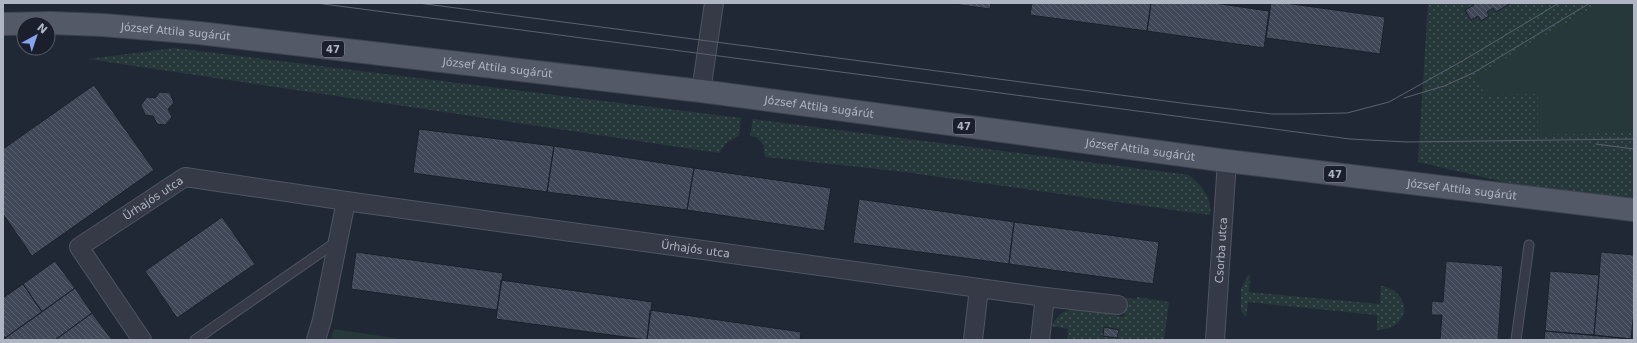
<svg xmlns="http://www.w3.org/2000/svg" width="1637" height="343" font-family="'DejaVu Sans',sans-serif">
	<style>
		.grass { fill: url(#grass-dots) }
		.park { fill: #27383b }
		.building { fill: url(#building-back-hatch); stroke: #1c212d }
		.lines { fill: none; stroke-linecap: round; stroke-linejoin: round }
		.lane-casing { stroke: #4f5561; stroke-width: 11 }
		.street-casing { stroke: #4f5561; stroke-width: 20 }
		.primary-casing { stroke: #3e4350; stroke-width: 24 }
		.lane { stroke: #353a46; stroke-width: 9 }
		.street { stroke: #353a46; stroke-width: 18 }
		.primary { stroke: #535966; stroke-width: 22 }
		.tram { stroke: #59606f; stroke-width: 1 }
		.labels { text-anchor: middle; stroke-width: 3; stroke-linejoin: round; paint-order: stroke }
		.shield { fill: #1a1f2b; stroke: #828895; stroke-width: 1 }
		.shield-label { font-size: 10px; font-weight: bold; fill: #afb5c3 }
		.street-label { font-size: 11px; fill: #afb5c3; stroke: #1a1f2b }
	</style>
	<defs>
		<pattern id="grass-dots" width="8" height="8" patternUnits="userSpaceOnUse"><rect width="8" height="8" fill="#27383b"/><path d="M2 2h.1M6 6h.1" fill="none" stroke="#445356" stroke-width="1.8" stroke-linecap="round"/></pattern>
		<pattern id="building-back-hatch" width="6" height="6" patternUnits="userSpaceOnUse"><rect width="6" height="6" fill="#404858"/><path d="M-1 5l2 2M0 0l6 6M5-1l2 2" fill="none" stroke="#59606e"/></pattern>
	</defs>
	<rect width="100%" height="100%" fill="#212835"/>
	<path class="grass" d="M1428,3h206v209l-216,-50z
		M175,48l566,70 -2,18 -12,6 -8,11 -631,-94z
		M753,119l436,56c12,10 24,23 21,40l-313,-44 -132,-14 -2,-13 -7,-7 -6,-1z
		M1248,275l2,1 -1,16 131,12 1,-18c20,2 33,25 14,39 -5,4 -12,4 -18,5v-15l-129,-13 -2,15 -5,-6v-22z
		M1137,297l32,5 -5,38h-94l-3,-1 1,-10 -17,-3c4,-6 8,-13 16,-15 15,-4 41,3 57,6l2,-19 11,1z"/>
	<path class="park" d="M1600,3h34v129l-96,3v-41l-52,1 -12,-18z
		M334,329l73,11h-77z"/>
	<path class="building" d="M947,3h44l-1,6z
		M1032,3h119l-4,28 -117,-16z
		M1151,3h63l55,8 -5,37 -117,-17z
		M1271,3h14l100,14 -5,37 -114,-16z
		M1473,3h38l-15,9 -3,-4 -6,4 2,4 -8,5 -3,-5 -7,4 -6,-10 9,-5z
		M94,85l60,85 -122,86 -29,-42v-65z
		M160,92l10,1 4,10 -6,6 4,8 -7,8 -8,-1 -4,-8 -8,-1 -4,-10 6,-8 8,1z
		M419,129l135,17 -7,46 -134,-19z
		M554,146l140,22 -7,42 -140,-18z
		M694,168l137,20 -7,43 -137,-21z
		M859,199l155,23 -5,42 -156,-21z
		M222,217l33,47 -78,54 -32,-47z
		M1014,222l145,20 -6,42 -144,-20z
		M356,252l147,21 -6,37 -146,-21z
		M1601,252l33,3v55l-3,29 -37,-4z
		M55,261l20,27 -33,24 -19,-28z
		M1446,261l57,5 -5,74h-58l2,-25h-11l1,-14 11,1z
		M1550,271l49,4 -5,60 -49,-4z
		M501,280l151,22 -5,38 -151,-21z
		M23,284l19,28 -37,26 -2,-3v-37z
		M75,288l17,25 -37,27h-49l-1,-2z
		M650,310l151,22 -1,8h-153z
		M92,313l20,27h-57z
		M1104,327l15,3 -2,8 -14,-2z
		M1545,331l86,8v1h-87z"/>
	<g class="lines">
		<defs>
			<path id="lane" d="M195,340l141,-98
				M1516,340l13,-95"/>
			<g id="street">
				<path d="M701,91l13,-88"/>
				<path d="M1045,297l73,8"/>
				<path id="s1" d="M142,340l-63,-93 106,-70 175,26 685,94 -5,43"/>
				<path d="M316,340l6,-20 24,-119"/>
				<path d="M973,340l6,-52"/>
				<path id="s2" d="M1215,340l12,-179"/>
			</g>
			<g id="primary">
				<path id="s3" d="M3,24l48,-1 52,2 96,8 502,58 526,70 407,49"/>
			</g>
		</defs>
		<use href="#lane" class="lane-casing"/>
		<use href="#street" class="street-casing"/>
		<use href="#primary" class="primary-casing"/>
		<use href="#lane" class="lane"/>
		<use href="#street" class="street"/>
		<use href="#primary" class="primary"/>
		<path class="tram" d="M316,3l1034,136 57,3 227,-3
			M418,3l771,101 83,10h26l49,-1 42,-11 75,-42 95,-57
			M1404,98l40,-12 29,-13 117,-70
			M1596,144l38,5"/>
	</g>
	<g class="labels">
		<g class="shield">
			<rect x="322" y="41" width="22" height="16" rx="3"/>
			<rect x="953" y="118" width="22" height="16" rx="3"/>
			<rect x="1324" y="166" width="22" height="16" rx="3"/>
		</g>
		<g class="shield-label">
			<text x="333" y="53">47</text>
			<text x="964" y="130">47</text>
			<text x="1335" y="178">47</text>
		</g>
		<g class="street-label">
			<text dy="4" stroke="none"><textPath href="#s3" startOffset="173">József Attila sugárút</textPath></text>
			<text dy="4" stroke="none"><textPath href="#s3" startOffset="497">József Attila sugárút</textPath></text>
			<text dy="4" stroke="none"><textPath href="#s3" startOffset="821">József Attila sugárút</textPath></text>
			<text dy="4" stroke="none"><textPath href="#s3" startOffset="1145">József Attila sugárút</textPath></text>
			<text dy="4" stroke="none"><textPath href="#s3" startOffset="1469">József Attila sugárút</textPath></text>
			<text dy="4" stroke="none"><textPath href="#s1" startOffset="201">Űrhajós utca</textPath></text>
			<text dy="4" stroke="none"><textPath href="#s1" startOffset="755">Űrhajós utca</textPath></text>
			<text dy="4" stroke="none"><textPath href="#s2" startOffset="90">Csorba utca</textPath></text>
		</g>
	</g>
	<rect width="1637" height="343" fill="none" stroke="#afb5c3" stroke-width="8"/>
	<g transform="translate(36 36) rotate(40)"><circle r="19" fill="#1a1f2b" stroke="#565b68"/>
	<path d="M0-3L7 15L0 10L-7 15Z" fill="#87a5ef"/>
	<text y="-6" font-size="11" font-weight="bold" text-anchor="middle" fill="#afb5c3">N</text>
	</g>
</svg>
